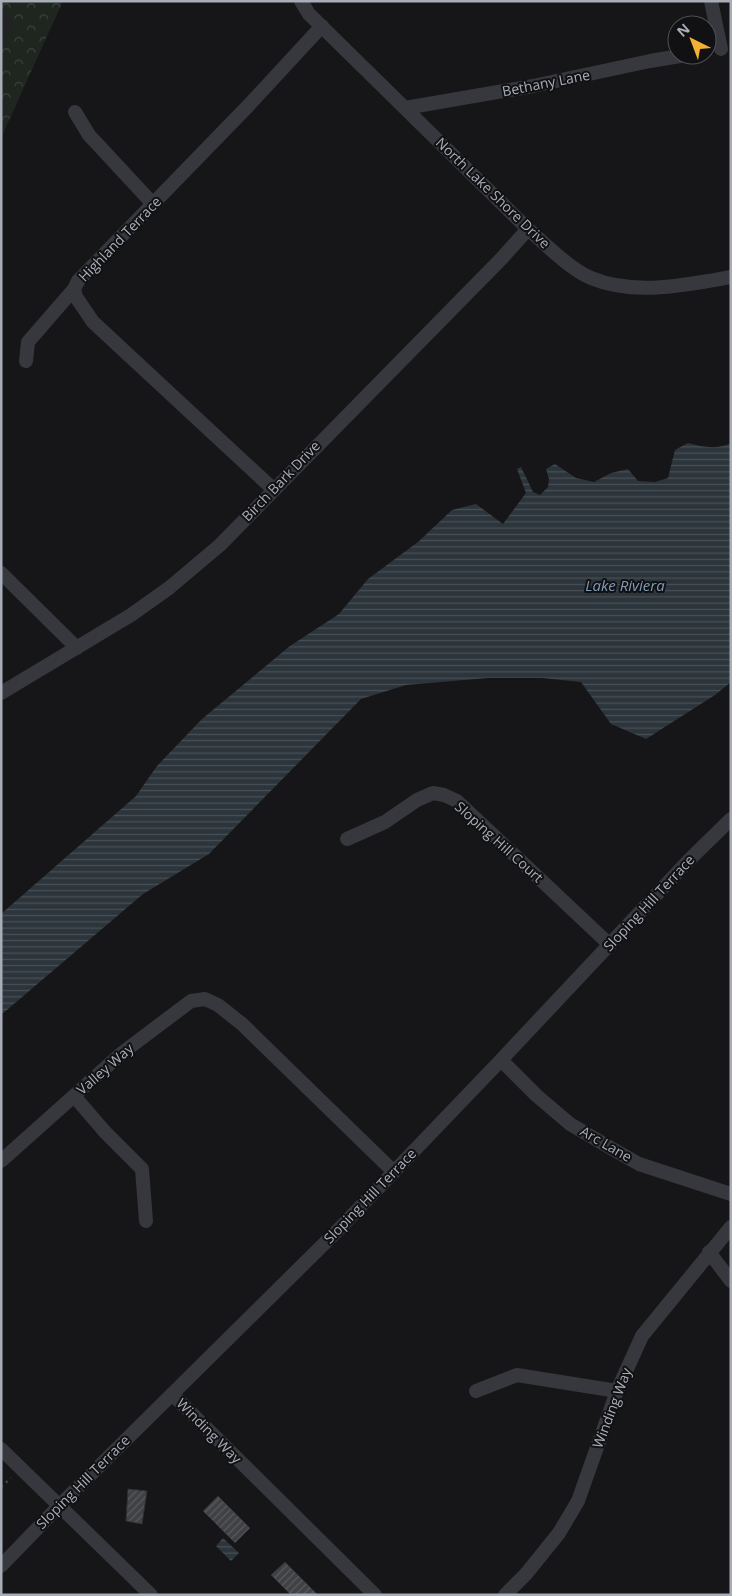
<svg xmlns="http://www.w3.org/2000/svg" width="732" height="1596" font-family="'Open Sans',sans-serif">
	<style>
		.built { fill: #222225 }
		.forest { fill: url(#forest-crowns) }
		.water { fill: url(#water-rules) }
		.building { fill: url(#building-hatch); stroke: #303034 }
		.lines { fill: none; stroke-linecap: round; stroke-linejoin: round }
		.path { stroke: #3d3f44; stroke-width: 2.5; stroke-dasharray: 2.5 4; stroke-linecap: butt }
		.street { stroke: #37383d; stroke-width: 14 }
		.labels { text-anchor: middle; stroke-width: 4; stroke-linejoin: round; paint-order: stroke }
		.street-label { font-size: 14px; fill: #a8adb8; stroke: #111113 }
		.water-label { font-size: 15px; font-style: italic; fill: #7f9bb3; stroke: #111113 }
	</style>
	<defs>
		<pattern id="forest-crowns" width="20" height="18" patternUnits="userSpaceOnUse" patternTransform="scale(1.25)"><rect width="20" height="18" fill="#1e261f"/><path d="M2 6a3 3 0 1 1 6 0M12 15a3 3 0 1 1 6 0" fill="none" stroke="#3c433d"/></pattern>
		<pattern id="water-rules" width="6" height="5" patternUnits="userSpaceOnUse" patternTransform="scale(1.25)"><rect width="6" height="5" fill="#2c353c"/><path d="M0 2.5h6" fill="none" stroke="#485056"/></pattern>
		<pattern id="building-hatch" width="6" height="6" patternUnits="userSpaceOnUse" patternTransform="scale(1.25)"><rect width="6" height="6" fill="#404145"/><path d="M-1 1l2-2M0 6l6-6M5 7l2-2" fill="none" stroke="#595a5e"/></pattern>
	</defs>
	<rect width="100%" height="100%" fill="#161618"/>
	<path class="built" d="M1,10l15,13 -15,27z"/>
	<path class="forest" d="M1,1h62l-62,137v-88l14,-27 -14,-13z"/>
	<path class="water" d="M688,443c15,4 28,7 43,0v239l-16,13 -69,44 -35,-15 -30,-42 -39,-4h-54l-82,7 -45,14 -152,155 -66,40 -142,121v-101l135,-118 21,-30 45,-47 88,-73 49,-32 29,-35 50,-37 34,-32 24,-6 27,20 23,-31 -9,-24 4,-2 12,25 7,3 8,-8 1,-8 -3,-10 9,-5 21,14 18,4 17,-9 17,-4 10,12 17,1 13,-4 7,-28z
		M223,1538l16,15 -8,8 -15,-15z"/>
	<path class="building" d="M128,1489l19,2 -5,33 -16,-3z
		M218,1496l32,32 -15,15 -32,-32z
		M285,1562l33,33h-27l-20,-20z"/>
	<g class="lines">
		<path class="path" d="M1,1487l10,-9"/>
		<path class="street" d="M301,1l8,13 219,215c17,15 42,40 63,49 43,18 96,7 140,-1
			M711,1l10,48
			M405,108l128,-22 117,-25 36,-6
			M75,112l14,23 64,69
			M26,361l2,-19 46,-53
			M273,489l-180,-167 -17,-25 -2,-8 4,-8 170,-175 74,-80
			M1,573l76,75
			M1,693l130,-78 38,-27 51,-43 282,-287 26,-29
			M347,839l38,-17 32,-22 16,-7 11,2 13,6 153,144
			M501,1060l35,35 34,29 39,23 30,17 92,30
			M74,1096l31,36 37,37 4,52
			M1,1161l121,-108 69,-52 14,-2 13,6 24,19 152,148
			M709,1252l22,29
			M476,1391l41,-16 100,16
			M172,1394l203,201
			M1,1449l150,146
			M1,1566l59,-61 279,-276 162,-169 188,-200 42,-41
			M505,1595l21,-21 33,-41 19,-32 39,-110 25,-55 89,-109"/>
	</g>
	<g class="labels">
		<g class="street-label">
			<text transform="translate(546 83) rotate(-11)" y="5">Bethany Lane</text>
			<text transform="translate(493 193) rotate(44)" y="5">North Lake Shore Drive</text>
			<text transform="translate(120 239) rotate(-46)" y="5">Highland Terrace</text>
			<text transform="translate(281 481) rotate(-46)" y="5">Birch Bark Drive</text>
			<text transform="translate(499 842) rotate(42)" y="5">Sloping Hill Court</text>
			<text transform="translate(649 903) rotate(-47)" y="5">Sloping Hill Terrace</text>
			<text transform="translate(105 1069) rotate(-41)" y="5">Valley Way</text>
			<text transform="translate(606 1144) rotate(30)" y="5">Arc Lane</text>
			<text transform="translate(370 1196) rotate(-46)" y="5">Sloping Hill Terrace</text>
			<text transform="translate(612 1408) rotate(-69)" y="5">Winding Way</text>
			<text transform="translate(209 1431) rotate(45)" y="5">Winding Way</text>
			<text transform="translate(83 1482) rotate(-45)" y="5">Sloping Hill Terrace</text>
		</g>
		<g class="water-label">
			<text x="625" y="591">Lake Riviera</text>
		</g>
	</g>
	<rect width="732" height="1596" fill="none" stroke="#a8adb8" stroke-width="5"/>
	<g transform="translate(692 40) rotate(318)"><circle r="24" fill="#111113" stroke="#4d4f55"/>
	<path d="M0-4L9 19L0 12L-9 19Z" fill="#f2b134"/>
	<text y="-8" font-size="14" font-weight="bold" text-anchor="middle" fill="#a8adb8">N</text>
	</g>
</svg>
